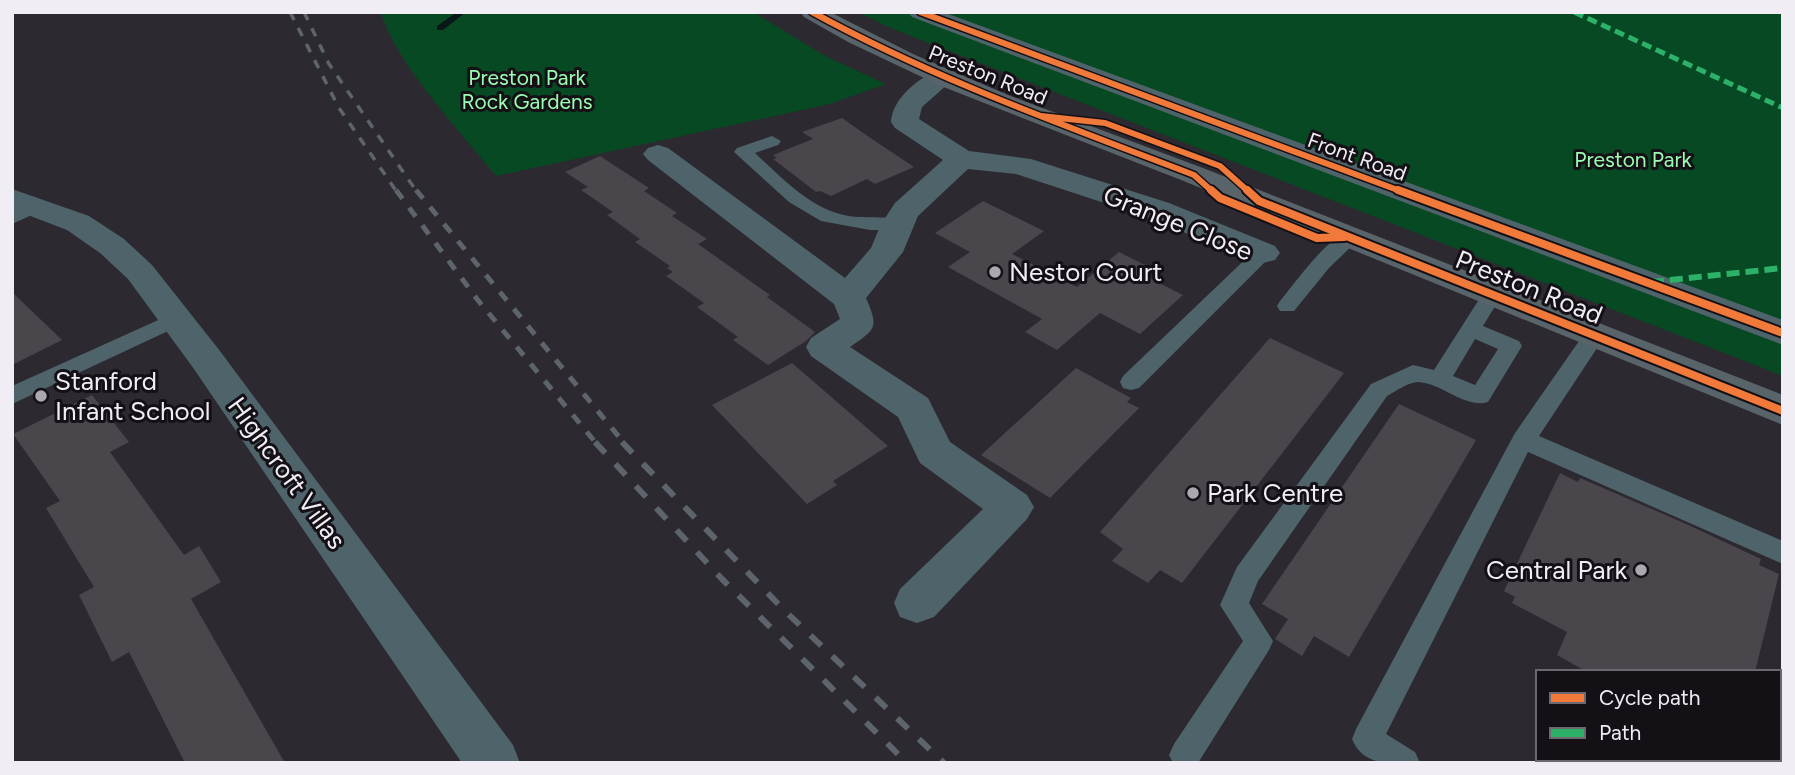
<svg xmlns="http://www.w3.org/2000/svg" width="1795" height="775" font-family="Figtree,sans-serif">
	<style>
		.green { fill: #064922 }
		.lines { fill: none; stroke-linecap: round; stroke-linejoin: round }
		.stream { fill: #0a1719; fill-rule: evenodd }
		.building { fill: #4a464c }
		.lane { fill: #4e636a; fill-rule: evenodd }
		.street { fill: #4e636a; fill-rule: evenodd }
		.highway { fill: #58636a; fill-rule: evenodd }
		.rail-far2 { stroke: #5d646b; stroke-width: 3.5; stroke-dasharray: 9 9; stroke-linecap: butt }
		.rail-far1 { stroke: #5d646b; stroke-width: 5; stroke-dasharray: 11 11; stroke-linecap: butt }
		.rail { stroke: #5d646b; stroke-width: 6; stroke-dasharray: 15 15; stroke-linecap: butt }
		.quiet-far1 { stroke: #2db169; stroke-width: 5; stroke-dasharray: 10 5; stroke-linecap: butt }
		.quiet { stroke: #2db169; stroke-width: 6; stroke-dasharray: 13 6; stroke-linecap: butt }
		.cycleway-far1-casing { stroke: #141016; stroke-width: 9 }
		.cycleway-casing { stroke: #141016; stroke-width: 12 }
		.cycleway-far1 { stroke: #f17a3a; stroke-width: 6 }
		.cycleway { stroke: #f17a3a; stroke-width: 8 }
		.poi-dot { fill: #aca8b0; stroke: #141016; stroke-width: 2.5 }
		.labels { text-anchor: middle; stroke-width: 6; stroke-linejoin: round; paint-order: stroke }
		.far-street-label { font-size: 21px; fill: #f1edf5; stroke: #141016 }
		.far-park-label { font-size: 21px; fill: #9bfcb1; stroke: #141016 }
		.street-label { font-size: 26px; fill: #f1edf5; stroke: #141016 }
		.poi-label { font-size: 26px; fill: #f1edf5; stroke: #141016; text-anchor: start }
	</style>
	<rect width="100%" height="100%" fill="#2d2930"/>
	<path class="green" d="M381,12h372l74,45 59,27 -56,20 -334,72c-33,-42 -102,-114 -115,-164z
		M858,12h925v364l-895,-349z"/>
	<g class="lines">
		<path class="stream" d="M457,12h9l-23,18h-6v-4z"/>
	</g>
	<path class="building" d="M842,118l27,19 45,30 -39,17 -8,-5 -36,17 -11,-5 -4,1 -43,-33 4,-1 -4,-3 40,-16 -11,-7z
		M600,156l49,32 -5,3 33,22 -5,3 35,23 -9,5 72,51 -3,2 48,35 -9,9 -38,24 -35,-25 5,-3 -41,-30 7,-4 -38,-27 7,-4 -6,-4 3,-2 -35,-24 5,-3 -33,-24 6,-3 -32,-22 7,-3 -23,-15z
		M983,201l61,30 -32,23 65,33 42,-35 34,17 -8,7 38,19 -43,39 -40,-21 -43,37 -32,-18 17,-13 -94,-52 22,-15 -35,-19z
		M12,292l50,48 -50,25z
		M1270,338l74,35 -162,210 -22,-13 -12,13 -36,-22 11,-12 -23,-17z
		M792,363l96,83 -55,35 4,4 -30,19 -95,-99z
		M1076,368l55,30 -4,4 12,6 -89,90 -69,-43z
		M92,395l37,47 -19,10 74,103 15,-9 22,36 -30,17 94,164h-100l-56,-111 -17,10 -33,-67 15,-8 -48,-79 14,-7 -47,-67z
		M1399,404l77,36 -127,217 -35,-21 -12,20 -27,-17 13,-20 -26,-15z
		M1560,473l18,9 2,-4 104,45 77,36 -2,6 20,9 -24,98h-168l-30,-17 10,-23 -55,-29 3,-6 -11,-6z"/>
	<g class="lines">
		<path class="lane" d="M772,136l9,5 -3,4 -23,8c27,25 56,57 94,63 14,3 50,-2 57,8l-9,6h-27l-49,-9 -32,-19 -55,-50 3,-4z
			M36,200l9,6 -2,4 -31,14v-13z
			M1351,230l7,2 3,4 -3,4 -29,28 -35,43h-14l-3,-5 3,-5c15,-18 48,-65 71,-71z
			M1263,247l7,2 3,4 -3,4 -131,131 -8,2 -8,-2 -3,-6 3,-6 133,-127z
			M1492,288l7,2 3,5 -19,31 36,15 3,5 -34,56c-23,7 -46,-19 -70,-20 -9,0 -22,9 -31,14l-129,185 -9,22 24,38 -4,9 -71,113h-25l-4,-8 5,-11 69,-103 -23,-36 17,-38 134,-183 42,-19 21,5 51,-80zM1475,339l23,10 -23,36 -22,-9z
			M176,312l7,2 4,5 -4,5 -171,80v-18z
			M1594,329l8,2 3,5 -66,100 244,105v23l-255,-112 -142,282 29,18 5,11c-27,0 -56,5 -68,-24l4,-10 159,-296 71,-102z"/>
		<path class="street" d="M908,12h35l840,308v25l-871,-328z
			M943,69l9,2 4,6 -34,30 -3,12 50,32 62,8 138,44 106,43 5,7 -5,7 -12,3 -12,-3 -104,-43 -131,-43 -48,-5 -50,47 -15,36 -37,46c13,30 10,31 -16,49l78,51 22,44 77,53 7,12 -7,12 -93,98 -17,6 -17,-6 -6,-14 6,-14 83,-80 -63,-46 -22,-46 -87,-61 -5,-9 5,-9 29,-19 -6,-15 -186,-144 -5,-6 5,-6 10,-3 10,3 177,130 26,-30 10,-24 14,-21 48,-43 -48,-32 -4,-6c1,-24 30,-47 52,-53z
			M12,189l77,27 35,23 28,26 68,86 293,394 7,18h-58l-268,-394 -66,-90 -28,-26 -33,-23 -55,-21z"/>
		<path class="highway" d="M800,12h30l83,42 95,41 195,73 580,227v30l-602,-245 -240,-94 -93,-44 -44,-25z"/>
		<path class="rail-far2" d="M290,12l49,96 58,84
			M304,12l25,52 88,128"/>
		<path class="rail-far1" d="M396,190l81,109 119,144
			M416,190l208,253"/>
		<path class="rail" d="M595,442l127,137 185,184
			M622,442l162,168 160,153"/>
		<path class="quiet-far1" d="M1574,12l209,96"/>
		<path class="quiet" d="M1651,282l132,-14"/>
		<defs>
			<path id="cycleway-far1" d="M812,12c122,67 252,113 382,163l19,17
				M920,12l483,180
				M1041,116l64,7 115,43 29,26"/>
			<path id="cycleway" d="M1211,190l9,8 97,40 27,-1
				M1247,190l12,11 524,210
				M1398,190l385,143"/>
		</defs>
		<use href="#cycleway-far1" class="cycleway-far1-casing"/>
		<use href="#cycleway" class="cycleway-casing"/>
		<use href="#cycleway-far1" class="cycleway-far1"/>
		<use href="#cycleway" class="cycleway"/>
	</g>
	<g class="poi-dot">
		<circle cx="995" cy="272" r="7"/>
		<circle cx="41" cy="396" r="7"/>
		<circle cx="1193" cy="493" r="7"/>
		<circle cx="1641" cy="570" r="7"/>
	</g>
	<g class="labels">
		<g class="far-street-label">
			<text transform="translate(988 75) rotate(22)" y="7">Preston Road</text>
			<text transform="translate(1357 157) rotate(20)" y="7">Front Road</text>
		</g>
		<g class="far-park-label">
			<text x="527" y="85">Preston Park<tspan x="527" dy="24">Rock Gardens</tspan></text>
			<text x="1633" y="167">Preston Park</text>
		</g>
		<g class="street-label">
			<text transform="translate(1178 223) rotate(22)" y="9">Grange Close</text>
			<text transform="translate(1529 287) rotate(22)" y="9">Preston Road</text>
			<text transform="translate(287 473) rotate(54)" y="9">Highcroft Villas</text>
		</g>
		<g class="poi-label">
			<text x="1009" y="281">Nestor Court</text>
			<text x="55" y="390">Stanford<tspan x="55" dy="30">Infant School</tspan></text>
			<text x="1207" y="502">Park Centre</text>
			<text x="1627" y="579" text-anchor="end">Central Park</text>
		</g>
	</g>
	<rect width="1795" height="775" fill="none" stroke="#f1edf5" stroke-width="28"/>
	<rect x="1536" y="670" width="245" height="91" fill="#141016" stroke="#6c686f" stroke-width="2"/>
	<rect x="1550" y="693" width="35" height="10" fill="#f17a3a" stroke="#6c686f" stroke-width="2"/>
	<text x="1599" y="705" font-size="21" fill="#f1edf5">Cycle path</text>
	<rect x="1550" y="728" width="35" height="10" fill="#2db169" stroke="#6c686f" stroke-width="2"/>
	<text x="1599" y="740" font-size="21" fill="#f1edf5">Path</text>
</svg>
